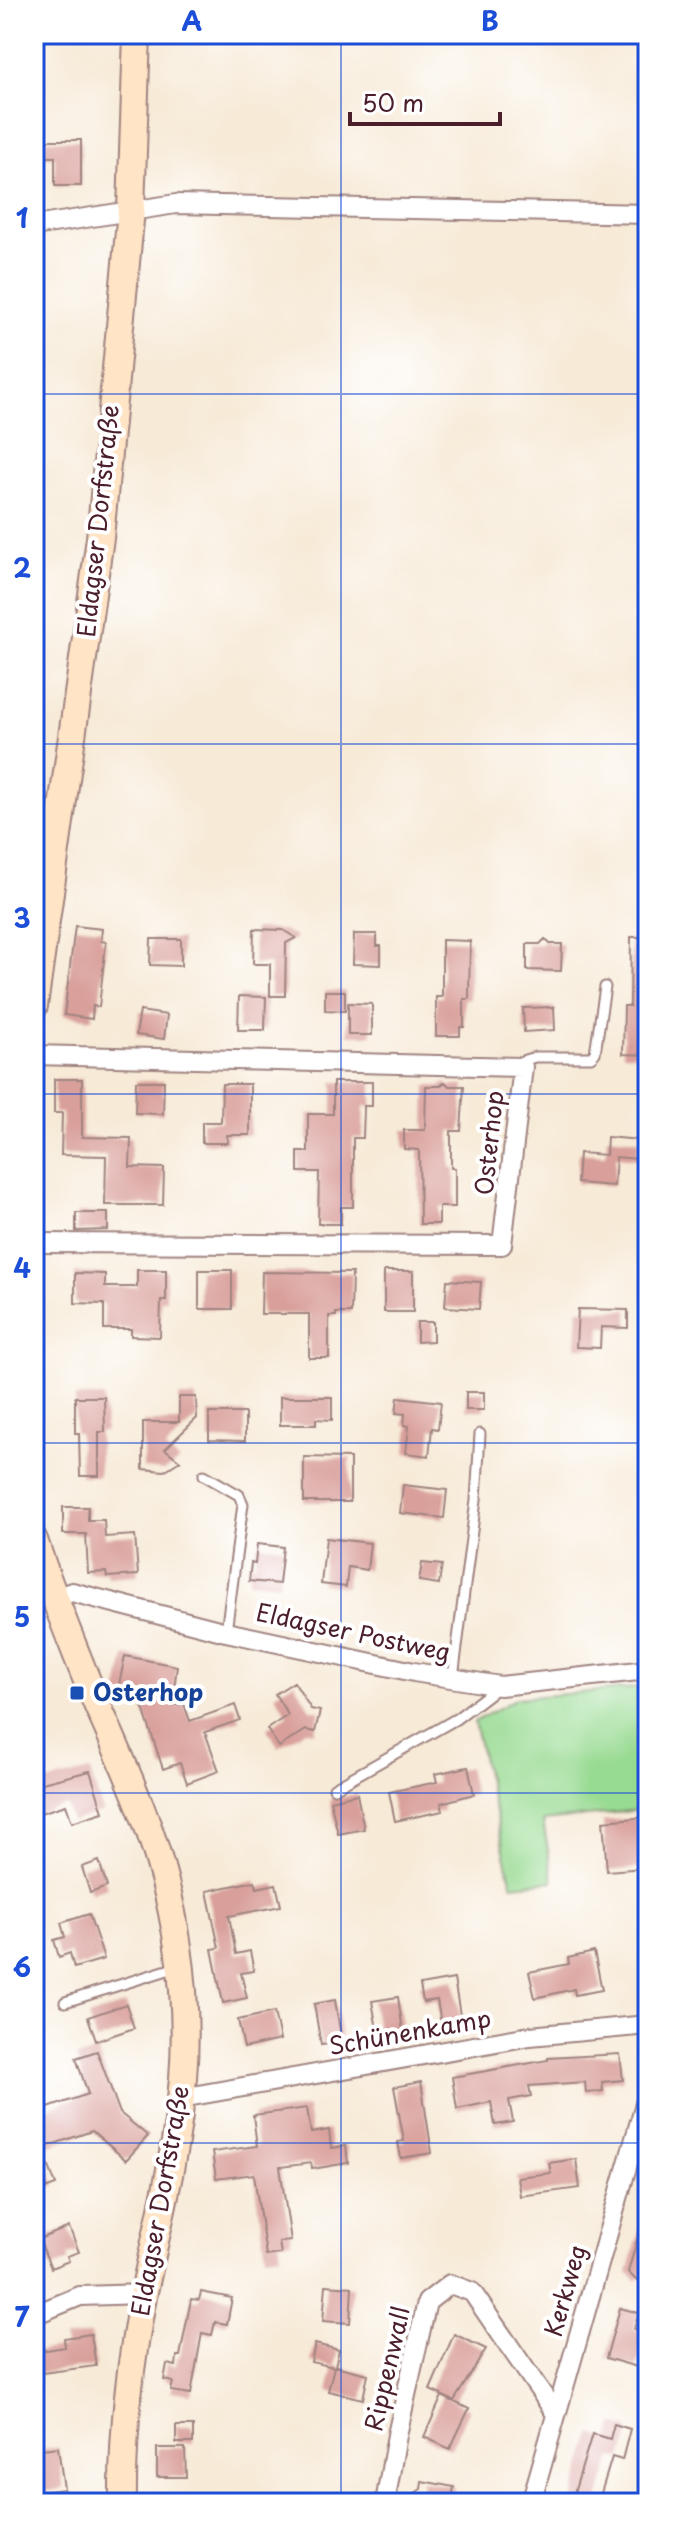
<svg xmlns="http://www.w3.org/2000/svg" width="682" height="2537" font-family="'Playpen Sans',sans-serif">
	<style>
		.green { fill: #97da91; stroke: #707c5e; stroke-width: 2 }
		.building { fill: #d99f9a }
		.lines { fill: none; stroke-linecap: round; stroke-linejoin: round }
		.lane-casing { stroke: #a08481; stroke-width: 13 }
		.street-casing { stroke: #a08481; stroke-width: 22 }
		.secondary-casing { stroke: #a08481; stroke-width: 30 }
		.lane { stroke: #fff; stroke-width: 9 }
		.street { stroke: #fff; stroke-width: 18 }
		.secondary { stroke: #ffe4c6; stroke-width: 26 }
		.grid { fill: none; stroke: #1d4ed8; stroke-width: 2; stroke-opacity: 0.55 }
		.transit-dot { fill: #1a4fb4; stroke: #fff; stroke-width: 3 }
		.labels { text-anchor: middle; stroke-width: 8; stroke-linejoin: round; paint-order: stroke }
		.street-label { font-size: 24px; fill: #4a1f2b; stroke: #fff }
		.transit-label { font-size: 24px; font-weight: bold; fill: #164399; stroke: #fff; text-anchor: start }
		.neatline { fill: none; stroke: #1d4ed8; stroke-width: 3 }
		.grid-label { font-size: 26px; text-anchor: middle; font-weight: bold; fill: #1d4ed8 }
	</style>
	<rect width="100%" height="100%" fill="#fff"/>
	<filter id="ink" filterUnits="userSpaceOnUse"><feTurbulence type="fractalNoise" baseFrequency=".0125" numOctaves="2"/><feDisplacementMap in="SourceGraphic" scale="16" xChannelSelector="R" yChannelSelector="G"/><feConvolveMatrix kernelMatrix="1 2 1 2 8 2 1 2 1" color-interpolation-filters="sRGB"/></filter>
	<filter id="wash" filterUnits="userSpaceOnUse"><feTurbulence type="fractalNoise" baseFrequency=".006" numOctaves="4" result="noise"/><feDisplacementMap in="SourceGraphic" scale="32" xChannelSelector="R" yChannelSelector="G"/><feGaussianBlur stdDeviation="1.8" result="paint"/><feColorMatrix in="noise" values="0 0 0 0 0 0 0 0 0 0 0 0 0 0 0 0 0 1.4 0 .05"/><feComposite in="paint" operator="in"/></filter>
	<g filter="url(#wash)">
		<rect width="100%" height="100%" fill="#f7ead7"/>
		<path class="green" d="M648,1687v122l-105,12 10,60 -41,4 -38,-163 43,-24z"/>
		<g id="blocks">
			<path class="building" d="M34,140h47v46h-26v-29h-21z
				M75,926l27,3 -1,12 5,1 -7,65 -6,-1 -1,13 -28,-4z
				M254,929l29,1 13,8 -10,5 -1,53h-15v-32h-17z
				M354,934h23v12h4v19l-28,-1z
				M631,937h17v118l-25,-1 1,-48h6z
				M151,939h30v27l-31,-1z
				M545,939l5,5h12l-1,27 -34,-1v-26h13z
				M442,940l28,1 -1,58h-5v28h-4v9h-24v-39h6z
				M325,991h20v20l-20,-1z
				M239,996l27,1 -1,33h-27z
				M348,1003l24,1v31h-24z
				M554,1007l1,23 -31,2 -1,-24z
				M140,1011l27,4 -3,24 -28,-4z
				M54,1079h28v58l49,1 -1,29 34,1 -1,37h-58l1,-49 -45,-1 1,-42h-8z
				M136,1081h28l-1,33 -28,-1z
				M333,1082h39v24h-8l-1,32h-10v69h-12v17h-23l1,-52h-21v-20h10v-38h25z
				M445,1082l4,4h15l-3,45h-10v37h4v39h-16v17h-19l-1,-74 -15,-1v-19h21l1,-44h14z
				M222,1084h28v51h-23l1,8h-26v-21h19z
				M607,1137l32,3 -1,19 -22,-2 -2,29 -37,-3 2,-30 27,2z
				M76,1213h32v17l-32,1z
				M137,1270h29v30h-5l-1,37 -29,-1v-7h-27v-25l-29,-1v-30l30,1v13h32z
				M199,1270h33v39h-33z
				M384,1271h29v41h-29z
				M262,1272l90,1 -1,40h-15v3h-7v42h-20v-44h-48z
				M447,1280l34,2 -2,27 -34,-2z
				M578,1309l50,1v18l-27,-1 -1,21 -24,-1z
				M417,1322h16v19l-16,1z
				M466,1392h18v18h-18z
				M75,1397h29l1,35h-6v44h-19l-1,-43h-4z
				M179,1397h17l1,21 -32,31 15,12 -16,10 -21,-2v-47h36z
				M280,1397h52v23l-16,-1v6h-36z
				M398,1397l43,5 -3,27 -6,-1 -3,28 -23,-3 3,-27 -5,-1 1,-11 -9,-1z
				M209,1413h36v28l-36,-1z
				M304,1457l46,1v44h-46z
				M403,1485l44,5 -3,28 -44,-5z
				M63,1507h25v13h16l1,17 30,-2 3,40 -31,2 -1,-5 -18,1 -2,-39h-23z
				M326,1538l44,5 -3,27 -19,-3 -2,20 -25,-3z
				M257,1544l26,3 -4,37 -30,-3 2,-18 4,1z
				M422,1563l20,2 -3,19 -20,-3z
				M125,1656l52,10 -5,39 12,-1 6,17 45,-16 5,15 -35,12 14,39 -32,12 -7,-20 -17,6 -23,-70 -23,-5z
				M294,1682l17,27 9,2 -5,21 -9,-2 -27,17 -12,-18 21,-14 -13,-21z
				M468,1767l6,27 -33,9 2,8 -48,10 -6,-29 48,-10 -2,-8z
				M90,1771l13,41 -31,10 -6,-17 -32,10v-30z
				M357,1794l7,35 -26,5 -8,-34z
				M648,1817v29l-6,1 2,21 -37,3 -4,-50z
				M99,1861l8,26 -17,6 -8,-26z
				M255,1881l2,7 19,-4 5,22 -52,10 7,38 14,-3 4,20 -13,2 6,25 -24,5 -11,-54 7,-1 -12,-57z
				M89,1914l15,45 -30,9 -4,-15 -11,4 -5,-17 11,-3 -4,-14z
				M594,1952l8,38 -27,5 -1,-6 -39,9 -6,-26 40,-8 -1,-6z
				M454,1979l7,42 -20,3 -4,-24 -14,2 -3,-17z
				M398,1997l5,34 -25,4 -6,-34z
				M335,2000l7,42 -21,3 -7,-41z
				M126,2004l8,24 -38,13 -8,-24z
				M274,2012l6,28 -36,8 -6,-28z
				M97,2051l23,62 28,23 -22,24 -34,-29 -50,17 14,37 -22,8v-80l54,-19 -12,-36z
				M620,2054l3,26 -21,2 1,9 -17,2 -1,-11 -56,4 2,10 -22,4 4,22 -18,3 -4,-23 -34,7 -5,-32 96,-17v-2z
				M421,2082l11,71 -31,5 -3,-16 6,-1 -10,-54z
				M307,2108l4,25 18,-3 2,18 15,-2 2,17 -36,6 -1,-6 -31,4 11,74 -12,1 2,12 -15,2 -12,-82 -38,5 -4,-27 45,-6 -4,-31z
				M576,2159l4,29 -60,8 -3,-19 34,-4 -2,-10z
				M644,2216h4v61l-6,-2 -5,6 -9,-9z
				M69,2227l10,25 -12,4 2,5 -18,7 -12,-29z
				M326,2285l26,2 -2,36 -27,-2z
				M201,2292l31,6 -5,26 -12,-2 -3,13 -10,-2 -11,61 -20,-3 2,-9 -9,-2 3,-16 9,2 1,-10h3l11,-57 8,1z
				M620,2308l19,5 -5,16 12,3 -9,35 -31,-9z
				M91,2334l5,32 -62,8v-22l31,-5 -1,-9z
				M454,2334l32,15 -32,52 -24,-11z
				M315,2344l24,6 -4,16 33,8 -5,25 -35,-8 6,-24 -23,-5z
				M442,2396l27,13 -19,40 -26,-12z
				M614,2424l16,5 -8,31 -10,-3 -14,46h-27l21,-69 18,5z
				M176,2426h17v17h-17z
				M58,2447l6,42 -30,4v-43z
				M157,2448h28l1,29h-29z
				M422,2481l32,6 -3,16h-30l-6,-10 6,-4z"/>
		</g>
	</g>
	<g filter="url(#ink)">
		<use href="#blocks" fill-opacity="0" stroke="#a08481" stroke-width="2"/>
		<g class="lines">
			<defs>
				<path id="lane" d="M523,1067l2,-7 10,-3h56l4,-4 10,-66
					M204,1475l35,20 4,9 -17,128
					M453,1678l23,-178 4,-66
					M334,1788l122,-69 42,-32
					M65,2002l112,-35"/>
				<path id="street" d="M34,226l142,-22 472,10
					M34,1055l489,12 -21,178 -468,-2
					M54,1598l18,-6 154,40 188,40 86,14 148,-16
					M181,2098l349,-62 118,-11
					M34,2315l46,-19 64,-2
					M385,2503l12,-68 30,-133 23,-18 22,8 84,122
					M531,2503l117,-410"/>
				<path id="secondary" d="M34,1006l66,-468 31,-328 6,-176
					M34,1540c17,50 36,99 56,148 18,42 38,85 54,128 31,81 46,176 39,262 -6,73 -24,143 -39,214 -14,70 -22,140 -21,211"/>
			</defs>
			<use href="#lane" class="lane-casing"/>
			<use href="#street" class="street-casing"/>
			<use href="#secondary" class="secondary-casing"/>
			<use href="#lane" class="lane"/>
			<use href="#street" class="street"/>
			<use href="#secondary" class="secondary"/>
		</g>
	</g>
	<path class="grid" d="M341,34v2469M34,394h614M34,744h614M34,1094h614M34,1443h614M34,1793h614M34,2143h614"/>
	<rect class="transit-dot" x="69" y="1685" width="16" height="16" rx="4"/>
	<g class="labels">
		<g class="street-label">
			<text transform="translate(99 521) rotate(-84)" y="8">Eldagser Dorfstraße</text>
			<text transform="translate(490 1143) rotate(-84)" y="8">Osterhop</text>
			<text transform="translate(353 1633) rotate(12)" y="8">Eldagser Postweg</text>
			<text transform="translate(410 2033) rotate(-10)" y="8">Schünenkamp</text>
			<text transform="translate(161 2201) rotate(-80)" y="8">Eldagser Dorfstraße</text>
			<text transform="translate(566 2291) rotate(-74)" y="8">Kerkweg</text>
			<text transform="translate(388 2369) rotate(-77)" y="8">Rippenwall</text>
		</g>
		<g class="transit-label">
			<text x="93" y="1701">Osterhop</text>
		</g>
	</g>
	<rect width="682" height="2537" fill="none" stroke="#fff" stroke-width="88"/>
	<path d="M350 112v12h150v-12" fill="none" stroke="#4a1f2b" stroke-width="4"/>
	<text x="362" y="112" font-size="24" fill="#4a1f2b" stroke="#ffffff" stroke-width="6" paint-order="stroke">50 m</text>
	<rect x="44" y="44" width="594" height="2449" class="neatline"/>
	<g class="grid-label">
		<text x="192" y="31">A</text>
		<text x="490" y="31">B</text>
		<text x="22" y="228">1</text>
		<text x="22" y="578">2</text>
		<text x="22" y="928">3</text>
		<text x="22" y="1278">4</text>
		<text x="22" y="1627">5</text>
		<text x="22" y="1977">6</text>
		<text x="22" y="2327">7</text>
	</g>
</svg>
